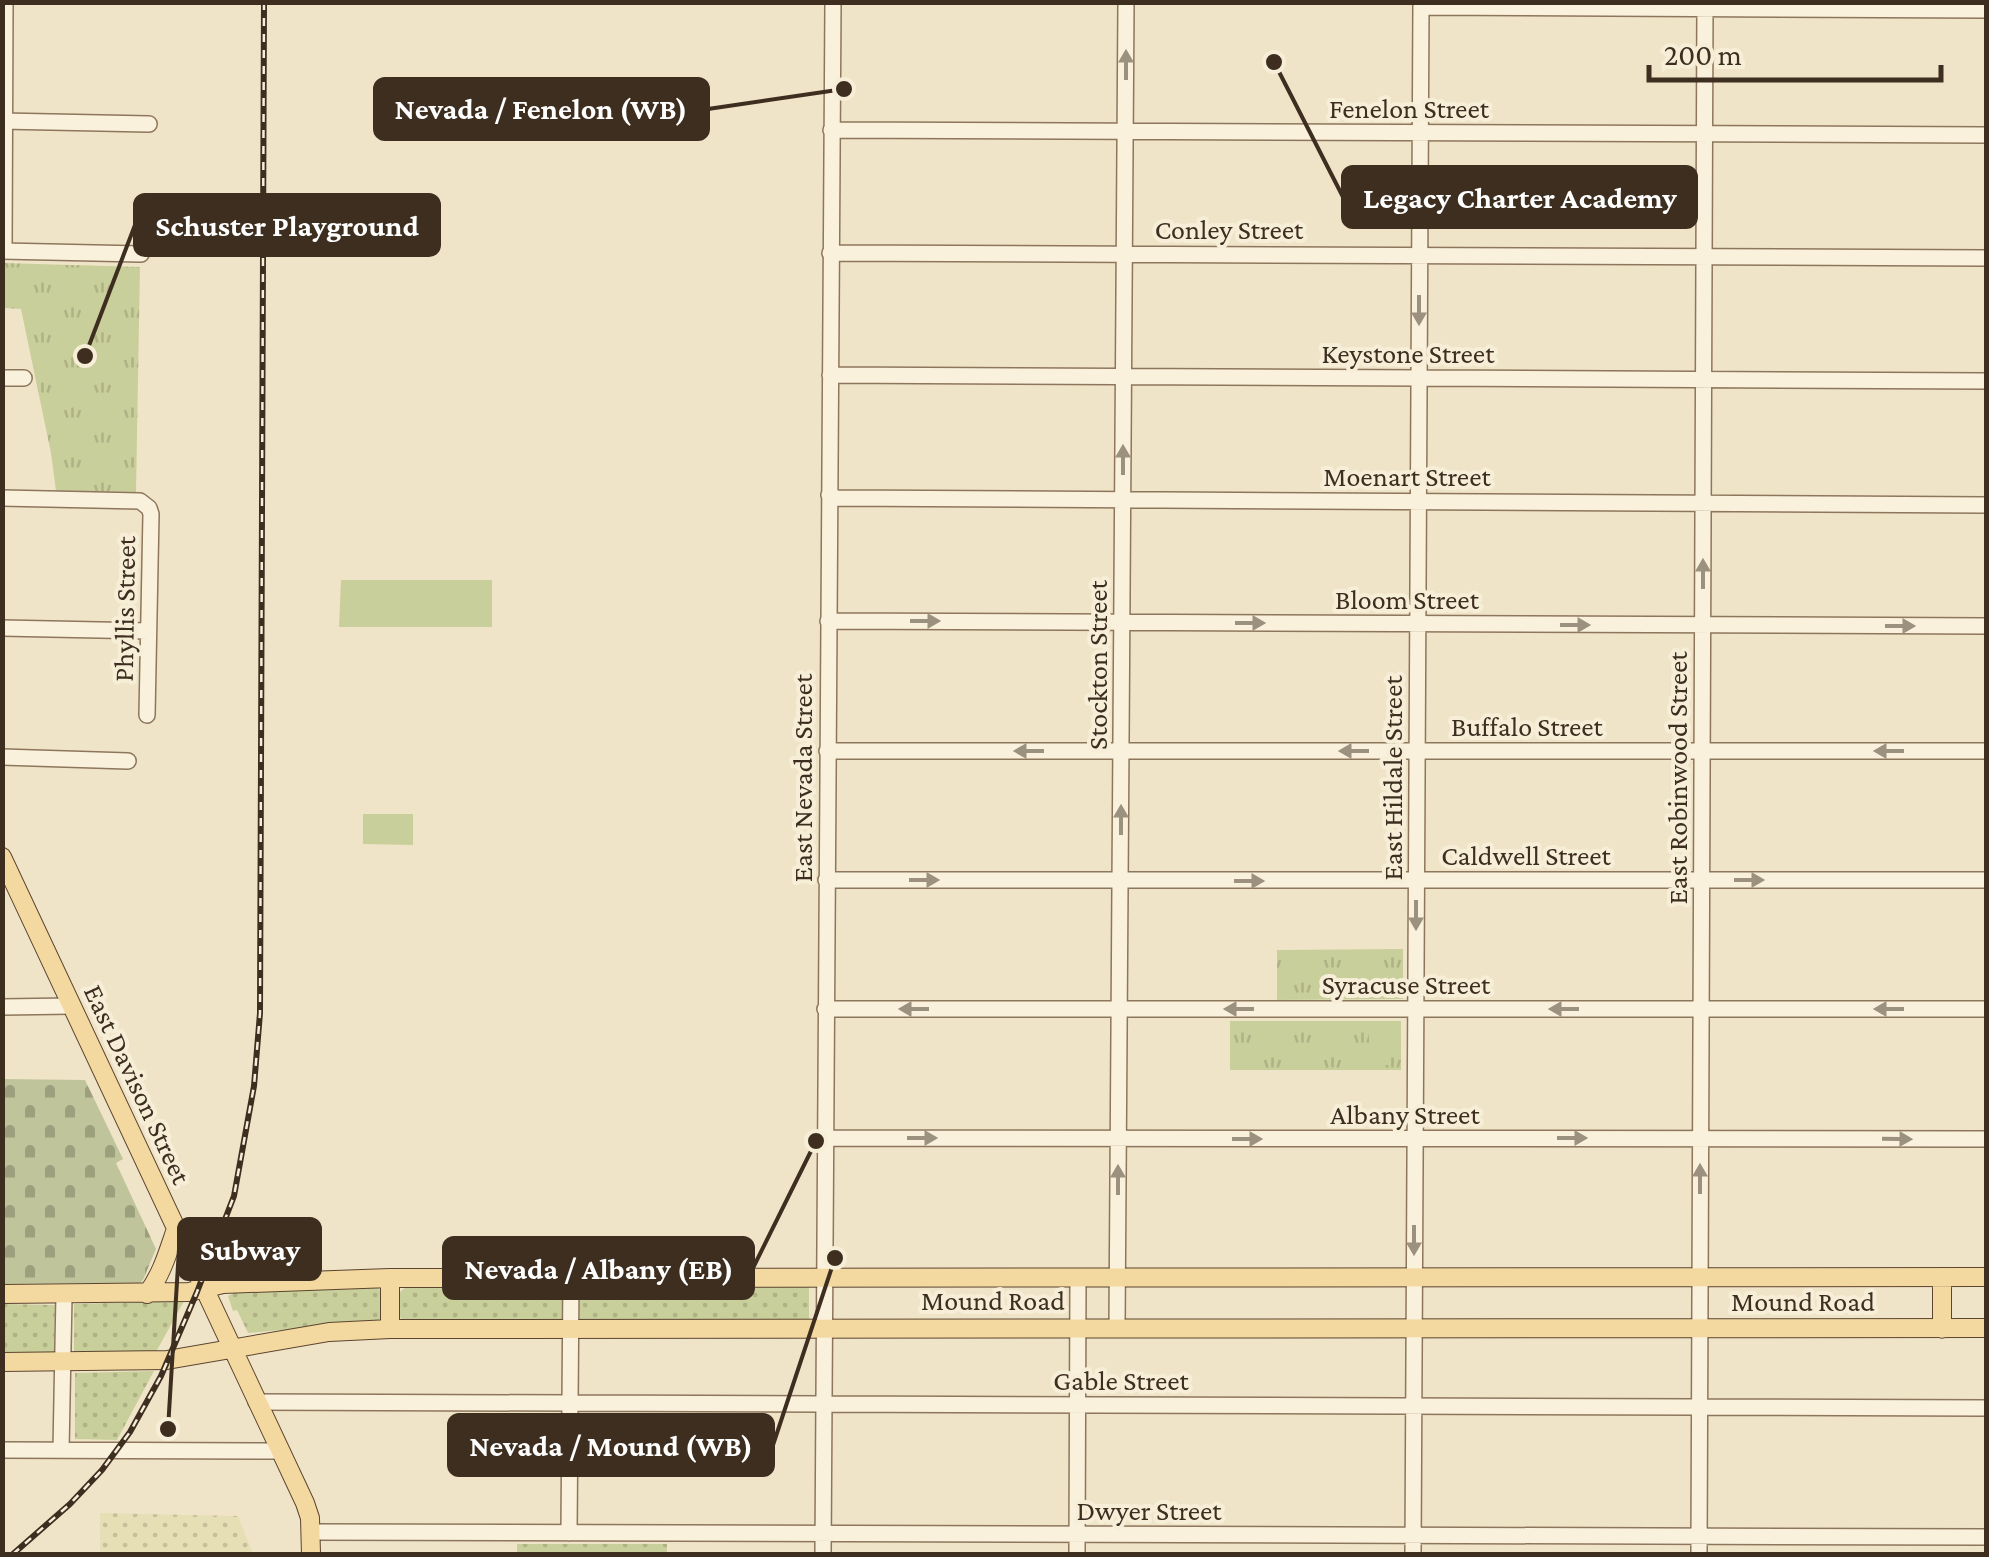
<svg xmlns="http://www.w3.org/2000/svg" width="1989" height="1557" font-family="'Crimson Pro',serif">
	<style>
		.farmland { fill: url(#farmland-dots) }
		.grass { fill: url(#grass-dots) }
		.cemetery { fill: url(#cemetery-stones) }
		.park { fill: url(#park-tufts) }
		.pitch { fill: #c9cf9b }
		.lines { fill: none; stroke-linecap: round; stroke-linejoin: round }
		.minor-casing { stroke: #8d765c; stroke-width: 18 }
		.major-casing { stroke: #5b4430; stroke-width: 20 }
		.minor { stroke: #faf1dc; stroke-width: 15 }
		.major { stroke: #f3d9a0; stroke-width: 18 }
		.rail-casing { stroke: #3d2e20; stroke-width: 6 }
		.rail { stroke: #f7eed8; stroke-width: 2.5; stroke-dasharray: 8; stroke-linecap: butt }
		.oneway { fill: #9c907e }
		.labels { text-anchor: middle; stroke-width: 8; stroke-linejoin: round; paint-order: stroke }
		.street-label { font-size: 28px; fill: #3d2e20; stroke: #f7eed8 }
		.leader { fill: none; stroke: #3d2e20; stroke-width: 4 }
		.callout-dot { fill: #3d2e20; stroke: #f7eed8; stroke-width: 4 }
		.callout { fill: #3d2e20; stroke: #3d2e20; stroke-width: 4 }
		.callout-label { font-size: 30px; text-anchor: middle; font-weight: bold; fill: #fff }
	</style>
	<defs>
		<pattern id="farmland-dots" width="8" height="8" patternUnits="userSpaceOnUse" patternTransform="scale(2.5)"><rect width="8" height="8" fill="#e6deb5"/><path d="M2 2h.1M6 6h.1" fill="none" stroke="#c6bf9b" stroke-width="1.8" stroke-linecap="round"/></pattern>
		<pattern id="grass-dots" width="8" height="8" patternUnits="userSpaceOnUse" patternTransform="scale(2.5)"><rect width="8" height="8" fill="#c9cf9b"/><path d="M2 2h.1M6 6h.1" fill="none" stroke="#aeb285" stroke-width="1.8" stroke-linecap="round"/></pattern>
		<pattern id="cemetery-stones" width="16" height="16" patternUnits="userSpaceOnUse" patternTransform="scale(2.5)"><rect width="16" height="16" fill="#bfc49a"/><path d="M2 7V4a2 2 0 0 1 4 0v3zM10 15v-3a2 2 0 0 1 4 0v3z" fill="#9ca07d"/></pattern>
		<pattern id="park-tufts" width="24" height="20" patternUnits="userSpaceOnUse" patternTransform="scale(2.5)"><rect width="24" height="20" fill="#c9cf9b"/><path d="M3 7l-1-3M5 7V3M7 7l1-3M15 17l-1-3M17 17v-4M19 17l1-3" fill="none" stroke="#aeb285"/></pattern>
	</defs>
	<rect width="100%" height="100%" fill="#f0e4c8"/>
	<path class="farmland" d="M100,1513l138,3 15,38h-153z"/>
	<path class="grass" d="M585,1286l224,1v33h-228l-3,-4v-24z
		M377,1287l5,6v24l-5,4 -129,12 -11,-23 -4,1 -5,-15 6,-3z
		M406,1287h154l4,2 1,26 -4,6 -157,1 -4,-5v-25z
		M184,1301l-28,51 -82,2v-50z
		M3,1304l52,1 -1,47 -51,4z
		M154,1371l-37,69 -42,-1v-66z
		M517,1544h150v10h-150z"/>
	<path class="cemetery" d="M3,1079l82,1 38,79 -7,4 40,86 -13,31 -3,3 -137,1z"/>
	<path class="park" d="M3,263l137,4 -4,225 -80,-1 -5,-38 -30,-144 -18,-1z
		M1403,949v50l-126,1v-50z
		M1230,1021h171v49h-171z"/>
	<path class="pitch" d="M341,580h151v47h-153z
		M363,814h50v31l-50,-1z
		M1369,1034h22v31h-22z"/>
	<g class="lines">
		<defs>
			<path id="minor" d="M1421,7l565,3
				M2,121l147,3
				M831,130l1155,5
				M2,251l139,3
				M4,251l1,-249
				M830,253l1156,5
				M830,375l1156,6
				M2,378h22
				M829,495l8,3 1149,7
				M2,498l138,3 9,7 2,6 -4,201
				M828,621l1158,5
				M2,628l146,3
				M827,751h1159
				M2,757l126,4
				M826,880h1160
				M2,1007l70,-1
				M825,1009h1161
				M824,1138l1162,1
				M1117,1328l9,-1326
				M256,1402l1730,6
				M2,1450l278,1
				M61,1450l3,-155
				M311,1532l1675,5
				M569,1533l2,-256
				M823,1554l10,-1552
				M1077,1554l1,-277
				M1413,1554l8,-1552
				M1699,1554l6,-1552"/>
			<path id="major" d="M2,857l303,646 5,15 1,36
				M390,1278v51
				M2,1294l187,-2 34,-8 167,-6 1596,-1
				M147,1294c15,-20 21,-42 29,-65
				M1942,1329v-52
				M2,1362l165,-2 162,-28 61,-3 1596,-1"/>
		</defs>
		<use href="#minor" class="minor-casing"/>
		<use href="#major" class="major-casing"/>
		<use href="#minor" class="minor"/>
		<use href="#major" class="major"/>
		<defs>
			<path id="rail" d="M13,1554l57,-50 32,-34 28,-38 31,-56 36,-84 37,-96 20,-110 6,-73 4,-1011"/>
		</defs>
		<use href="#rail" class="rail-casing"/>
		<use href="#rail" class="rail"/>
	</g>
	<defs><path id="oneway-solid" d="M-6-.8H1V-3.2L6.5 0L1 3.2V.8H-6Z" transform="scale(2.5)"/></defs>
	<g class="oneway">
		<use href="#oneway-solid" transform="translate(1126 65) rotate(-90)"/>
		<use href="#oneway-solid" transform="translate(1419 310) rotate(90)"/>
		<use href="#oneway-solid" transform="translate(1123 460) rotate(-90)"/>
		<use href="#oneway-solid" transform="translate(1703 574) rotate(-90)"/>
		<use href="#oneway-solid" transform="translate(925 621)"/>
		<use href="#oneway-solid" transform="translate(1250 623)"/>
		<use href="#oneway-solid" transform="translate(1575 625)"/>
		<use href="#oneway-solid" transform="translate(1900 626)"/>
		<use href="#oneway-solid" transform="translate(1029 751) rotate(-180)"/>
		<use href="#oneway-solid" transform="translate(1354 751) rotate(180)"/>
		<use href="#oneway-solid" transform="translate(1889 751) rotate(180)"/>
		<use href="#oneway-solid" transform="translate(1121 820) rotate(-90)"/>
		<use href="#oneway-solid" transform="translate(924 880)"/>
		<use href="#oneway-solid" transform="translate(1749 880)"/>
		<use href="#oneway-solid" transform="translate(1249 881)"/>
		<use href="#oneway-solid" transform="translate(1416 915) rotate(90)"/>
		<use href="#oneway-solid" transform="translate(914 1009) rotate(-180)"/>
		<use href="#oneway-solid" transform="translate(1239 1009) rotate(180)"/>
		<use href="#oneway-solid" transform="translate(1564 1009) rotate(180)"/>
		<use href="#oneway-solid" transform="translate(1889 1009) rotate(-180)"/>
		<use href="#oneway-solid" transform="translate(922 1138)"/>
		<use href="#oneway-solid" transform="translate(1572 1138)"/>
		<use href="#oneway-solid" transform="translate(1247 1139)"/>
		<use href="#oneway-solid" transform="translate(1897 1139) rotate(1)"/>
		<use href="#oneway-solid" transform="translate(1700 1179) rotate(-90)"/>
		<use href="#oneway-solid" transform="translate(1118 1180) rotate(-90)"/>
		<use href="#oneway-solid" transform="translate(1414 1240) rotate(90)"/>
	</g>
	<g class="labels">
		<g class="street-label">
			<text x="1409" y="118">Fenelon Street</text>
			<text x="1229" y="239">Conley Street</text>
			<text x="1408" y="363">Keystone Street</text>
			<text x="1407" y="486">Moenart Street</text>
			<text x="1407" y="609">Bloom Street</text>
			<text transform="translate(124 609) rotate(-89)" y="10">Phyllis Street</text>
			<text transform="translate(1097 665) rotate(-90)" y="10">Stockton Street</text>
			<text x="1527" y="736">Buffalo Street</text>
			<text transform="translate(802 778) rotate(-90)" y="10">East Nevada Street</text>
			<text transform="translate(1392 778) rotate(-90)" y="10">East Hildale Street</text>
			<text transform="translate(1677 778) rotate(-90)" y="10">East Robinwood Street</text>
			<text x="1526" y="865">Caldwell Street</text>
			<text x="1406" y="994">Syracuse Street</text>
			<text transform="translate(138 1084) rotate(65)" y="10">East Davison Street</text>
			<text x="1405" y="1124">Albany Street</text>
			<text x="993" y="1310">Mound Road</text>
			<text x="1803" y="1311">Mound Road</text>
			<text x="1121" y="1390">Gable Street</text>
			<text x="1149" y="1520">Dwyer Street</text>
		</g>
	</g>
	<path class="leader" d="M844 89L708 109M1274 62L1343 197M85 356L135 225M168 1429L179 1249M816 1141L753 1268M835 1258L773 1445"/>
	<g class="callout-dot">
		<circle cx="844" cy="89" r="10"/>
		<circle cx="1274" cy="62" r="10"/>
		<circle cx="85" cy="356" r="10"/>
		<circle cx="168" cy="1429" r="10"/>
		<circle cx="816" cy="1141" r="10"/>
		<circle cx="835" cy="1258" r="10"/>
	</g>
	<g class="callout">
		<rect x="375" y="79" width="333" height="60" rx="10"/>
		<rect x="1343" y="167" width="353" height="60" rx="10"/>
		<rect x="135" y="195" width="304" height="60" rx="10"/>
		<rect x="179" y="1219" width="141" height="60" rx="10"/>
		<rect x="444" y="1238" width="309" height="60" rx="10"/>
		<rect x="449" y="1415" width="324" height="60" rx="10"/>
	</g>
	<g class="callout-label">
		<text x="541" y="119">Nevada / Fenelon (WB)</text>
		<text x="1520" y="208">Legacy Charter Academy</text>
		<text x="287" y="236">Schuster Playground</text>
		<text x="250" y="1260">Subway</text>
		<text x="599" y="1279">Nevada / Albany (EB)</text>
		<text x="611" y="1456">Nevada / Mound (WB)</text>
	</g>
	<rect width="1989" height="1557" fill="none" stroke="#3d2e20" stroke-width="10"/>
	<path d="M1649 65v15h292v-15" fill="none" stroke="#3d2e20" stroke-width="5"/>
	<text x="1664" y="65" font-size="30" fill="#3d2e20" stroke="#f7eed8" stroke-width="8" paint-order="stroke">200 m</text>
</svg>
